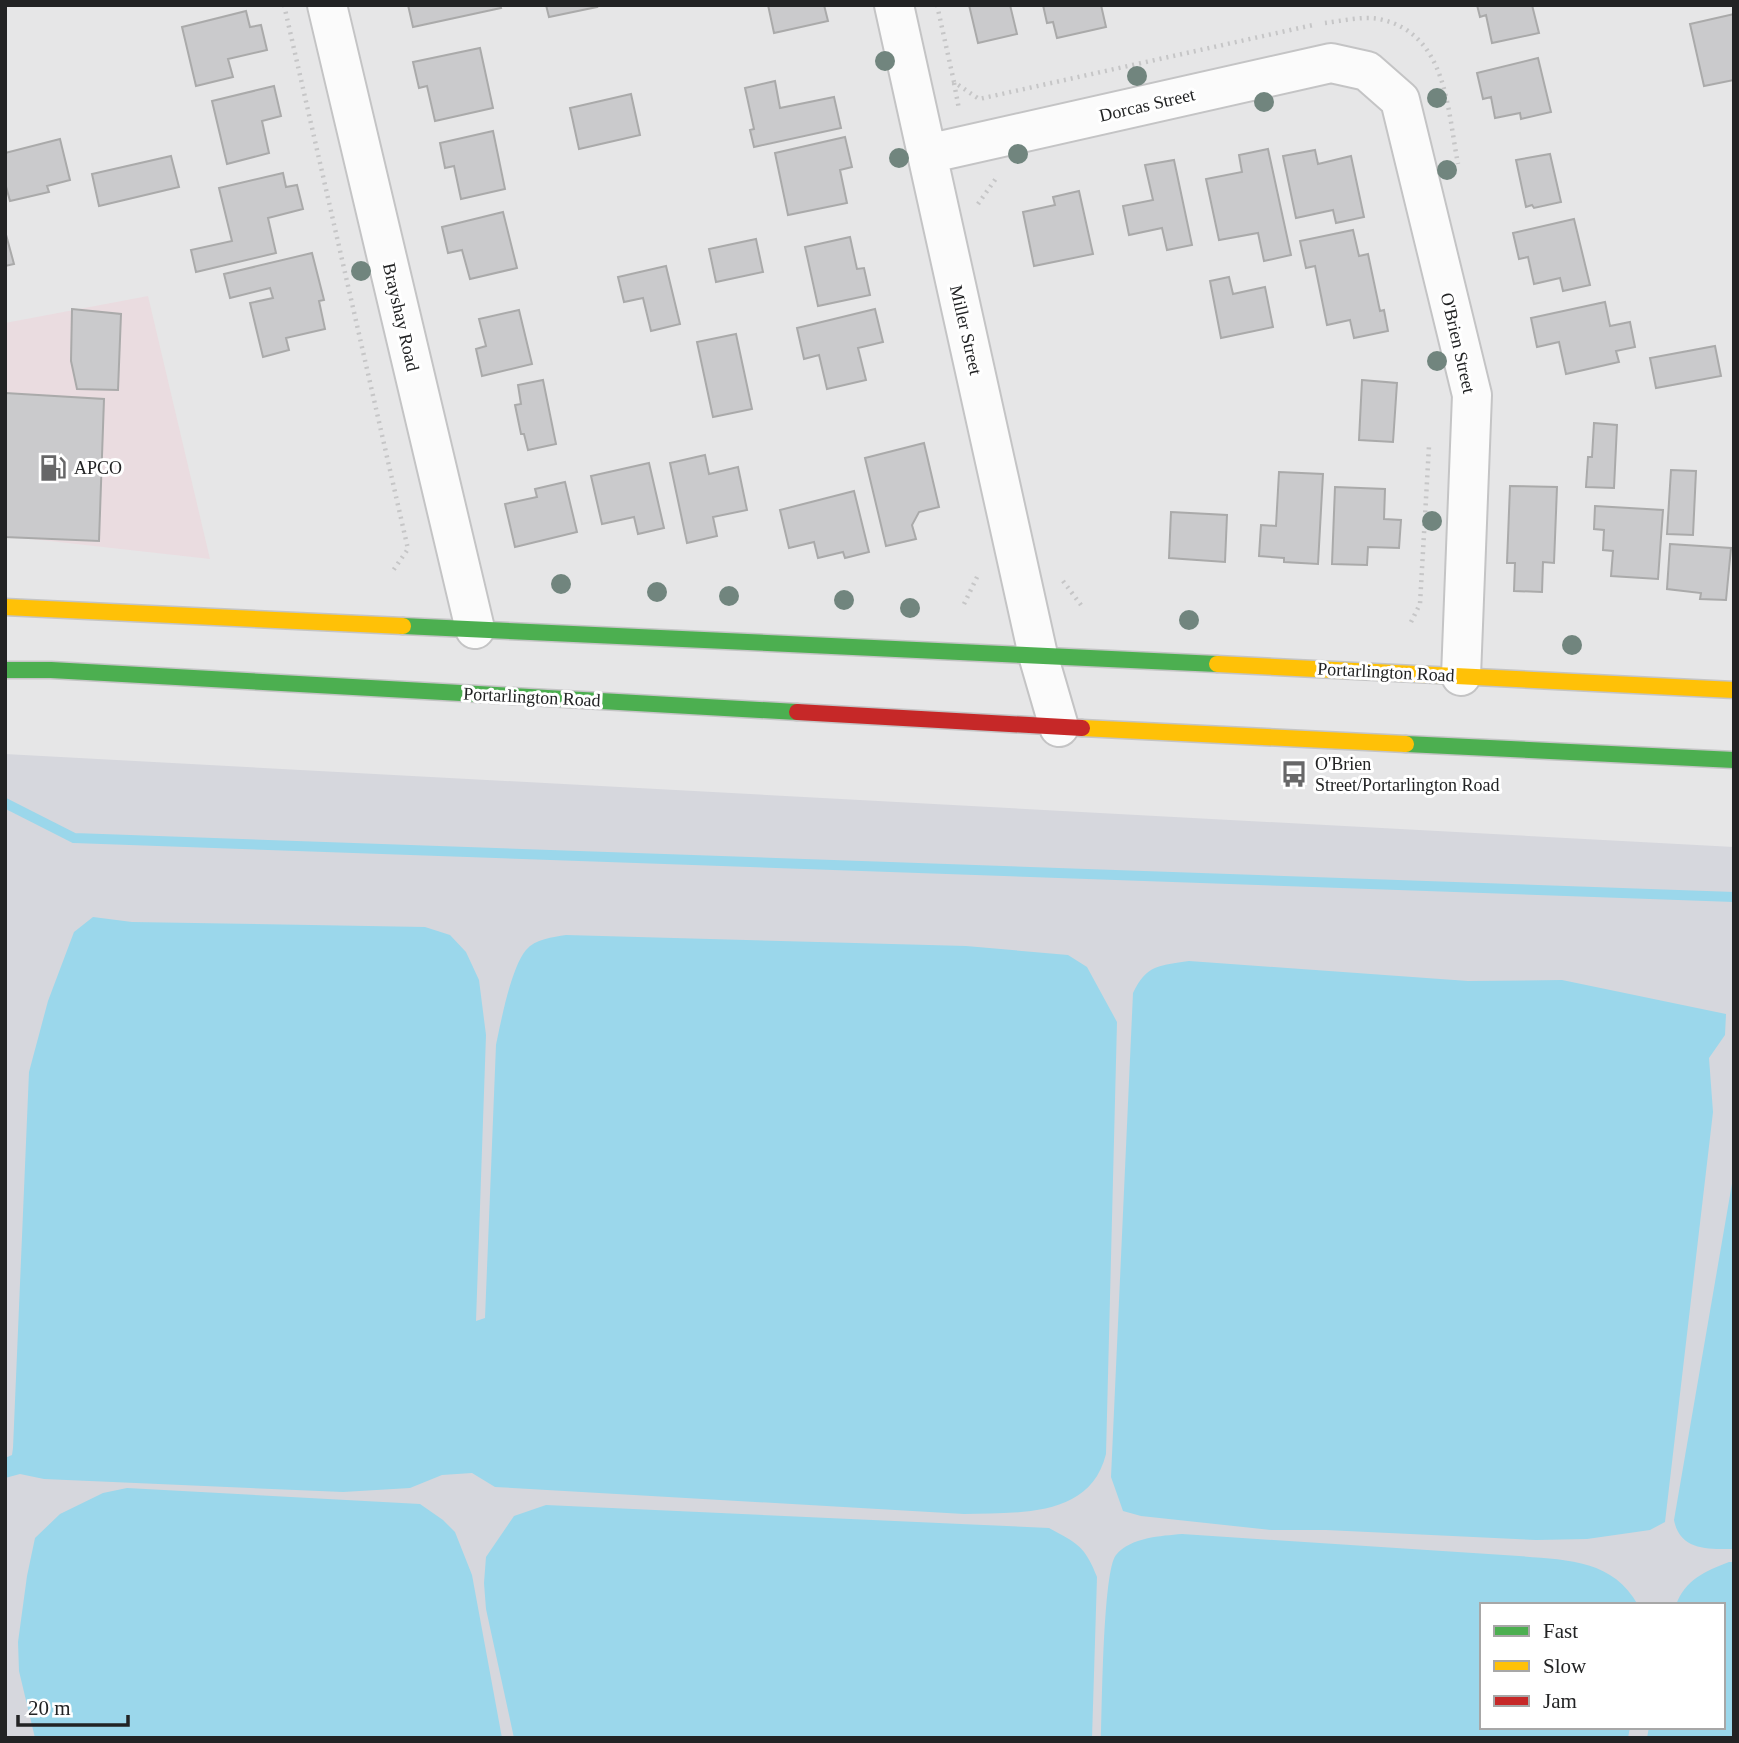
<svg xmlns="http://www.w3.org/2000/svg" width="1739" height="1743" font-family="Georgia,serif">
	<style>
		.commercial { fill: #eadce0 }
		.built { fill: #d6d7dd; fill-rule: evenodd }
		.water { fill: #9bd7eb }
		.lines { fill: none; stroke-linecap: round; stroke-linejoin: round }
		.stream { stroke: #9bd7eb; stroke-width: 10 }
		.building { fill: #cacacc; stroke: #aaa; stroke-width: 2 }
		.street-casing { stroke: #c4c4c5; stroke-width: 42 }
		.fast-casing { stroke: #c4c4c5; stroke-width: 19 }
		.slow-casing { stroke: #c4c4c5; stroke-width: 19 }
		.jam-casing { stroke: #c4c4c5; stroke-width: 19 }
		.path { stroke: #c6c6c7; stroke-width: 4.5; stroke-dasharray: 2 5; stroke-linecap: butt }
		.street { stroke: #fbfbfb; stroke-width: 38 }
		.fast { stroke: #4caf50; stroke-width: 16 }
		.slow { stroke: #ffc107; stroke-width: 16 }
		.jam { stroke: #c62828; stroke-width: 16 }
		.tree { fill: #71857e }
		.labels { text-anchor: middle; stroke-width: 6; stroke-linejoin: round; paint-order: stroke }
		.street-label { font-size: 18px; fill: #222324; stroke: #fff }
		.poi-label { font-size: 18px; fill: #222324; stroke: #fff; text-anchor: start }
	</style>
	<rect width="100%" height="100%" fill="#e6e6e7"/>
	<path class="commercial" d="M148,296l62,263 -205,-23v-213z"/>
	<path class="built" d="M5,754l1729,93v891h-1729zM1482,1605h241v122h-241z"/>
	<path class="water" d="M93,917l39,5 293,5 25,8 16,17 13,28 7,55 -10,286 9,-3 11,-273c5,-24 15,-77 30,-95 9,-11 27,-13 40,-15l400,11 102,9 19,12 30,55 -11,432c-16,65 -89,58 -142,60l-469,-27 -23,-14 -30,2 -32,13 -67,4 -299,-13 -24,-5 -15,4v-20l7,-3 1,-7 16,-376 19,-71 26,-69z
		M1189,961l279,20 94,-1 164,34 -1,21 -16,23 4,54 -48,410 -15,8 -63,9 -51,1 -210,-10h-55l-130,-14 -18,-5 -12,-34 22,-484c14,-29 26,-27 56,-32z
		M1734,1172v377c-26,0 -54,2 -60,-29z
		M127,1488l293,16 23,16 12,12 17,43 30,163h-467l-16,-67 -1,-29 9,-66 8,-38 25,-24 43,-21z
		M546,1505l503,23c28,15 36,18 48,49l-5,161h-578l-28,-129 -2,-26 2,-26 28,-41z
		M1182,1534l337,22c47,4 94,3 119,49h-156v122h148l-2,11h-527c1,-29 2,-168 15,-183 15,-18 45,-19 66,-21z
		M1729,1562h5v176h-87l2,-11h74v-122h-47c9,-25 29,-34 53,-43z"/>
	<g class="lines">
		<path class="stream" d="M5,803l69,35 1660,59"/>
	</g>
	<path class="building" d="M408,5h92l1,3 -88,19z
		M546,5h50l1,2 -48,10z
		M768,5h56l4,16 -54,12z
		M969,5h41l7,29 -39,9z
		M1043,5h58l5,22 -49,11 -4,-16 -6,1z
		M1477,5h55l7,28 -47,10 -6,-28 -6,2z
		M246,11l4,16 11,-2 6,25 -39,9 5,18 -37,9 -14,-59z
		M1734,14v66l-30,6 -14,-62z
		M480,48l13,60 -58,13 -8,-35 -8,2 -6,-26z
		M1538,58l13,54 -30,7 -1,-6 -25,5 -4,-21 -8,2 -6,-26z
		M775,81l5,27 54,-11 7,31 -87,19 -4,-17 4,-1 -9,-41z
		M274,86l7,30 -19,5 7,32 -42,11 -15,-63z
		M631,94l9,41 -61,14 -9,-41z
		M493,131l12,58 -44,10 -7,-33 -9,2 -5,-25z
		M845,137l7,30 -12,3 7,33 -59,12 -13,-62z
		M60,139l10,41 -23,6 2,6 -39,9 -5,-18v-30z
		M1268,149l23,106 -27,6 -6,-28 -39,7 -13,-61 36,-7 -3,-17z
		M1315,150l3,14 33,-8 13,61 -28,6 -3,-13 -37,8 -13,-62z
		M1550,154l11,48 -27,6 -2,-3 -6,2 -10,-47z
		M171,156l8,31 -80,19 -7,-32z
		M1174,160l18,85 -25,5 -5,-22 -33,7 -6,-29 30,-6 -8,-35z
		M283,173l3,14 11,-2 6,24 -35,9 8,35 -80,19 -5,-22 41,-9 -13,-53z
		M1079,191l14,63 -59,12 -11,-54 32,-7 -2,-8z
		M503,212l14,56 -47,11 -8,-29 -14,3 -6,-26z
		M1574,219l16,66 -27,6 -3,-13 -26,6 -6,-27 -9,2 -6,-26z
		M1353,230l6,26 9,-2 12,57 4,-1 4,21 -34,7 -4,-18 -23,5 -12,-59 -9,2 -6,-27z
		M5,231l9,33 -9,2z
		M850,237l7,32 7,-1 6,27 -52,11 -13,-59z
		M756,239l7,33 -47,10 -7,-33z
		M312,253l12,47 -5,1 6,28 -39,9 3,12 -26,7 -13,-54 23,-5 -3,-10 -40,10 -6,-24z
		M666,266l14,58 -29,7 -8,-33 -19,4 -6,-25z
		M1229,277l4,17 32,-7 8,40 -52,11 -11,-57z
		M1605,302l5,24 20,-4 5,25 -19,4 3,11 -53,12 -7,-32 -22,5 -6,-29z
		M72,309l49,5 -3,76 -41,-1 -6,-28z
		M875,309l8,33 -25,6 8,32 -39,9 -8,-34 -15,4 -7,-31z
		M519,310l13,54 -50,12 -6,-27 10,-3 -7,-27z
		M736,334l16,75 -39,8 -16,-75z
		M1715,346l6,30 -65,12 -6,-30z
		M543,380l13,64 -28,6 -4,-16h-3l-6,-29 6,-1 -3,-19z
		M1362,380l35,3 -4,59 -34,-2z
		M5,393l99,6 -5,142 -94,-4z
		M1594,423l23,2 -3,63 -28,-1 2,-30h4z
		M924,443l15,64 -20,5 -7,13 4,14 -30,7 -21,-88z
		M705,455l4,19 29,-7 9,43 -34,7 4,19 -30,7 -17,-80z
		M649,463l15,65 -26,6 -4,-17 -32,7 -11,-48z
		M1671,470l25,1 -3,64 -26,-1z
		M1279,472l44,2 -5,90 -34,-2v-4l-25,-2 2,-31 15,1z
		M565,482l12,50 -62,15 -10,-43 32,-7 -2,-8z
		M1510,486l47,1 -3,76 -11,-1 -1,30 -28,-1 1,-28h-8z
		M1335,487l50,2 -1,30 17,1 -2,28 -31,-1 -1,18 -35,-1z
		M854,491l15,61 -24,6 -2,-6 -25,6 -4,-16 -25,6 -9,-38z
		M1595,506l68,4 -5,69 -47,-3 2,-25 -10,-1 1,-20 -10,-1z
		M1171,512l56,3 -2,47 -56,-4z
		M1670,544l61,4 -5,52 -26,-1 1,-6 -34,-4z"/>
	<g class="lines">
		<defs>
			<path id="street" d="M327,5l148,624
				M894,5l144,650 21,72
				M927,154l404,-91 36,8 33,29 72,295 -11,281"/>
			<path id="fast" d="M403,626l814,38
				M5,670h46l746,42
				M1406,744l328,16"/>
			<path id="slow" d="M5,607l398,19
				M1217,664l517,26
				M1082,728l324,16"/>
			<path id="jam" d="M797,712l285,16"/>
		</defs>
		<use href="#street" class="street-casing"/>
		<use href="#fast" class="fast-casing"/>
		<use href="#slow" class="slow-casing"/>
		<use href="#jam" class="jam-casing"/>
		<path class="path" d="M284,5l124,544 -16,23
			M937,5l17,77 25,17 334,-74
			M1325,23c16,-2 37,-7 54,-4 68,14 68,89 79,145
			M954,83l5,26
			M978,204l19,-27
			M1063,581l21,28
			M964,604l15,-31
			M1411,622l9,-18 9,-158"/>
		<use href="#street" class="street"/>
		<use href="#fast" class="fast"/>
		<use href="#slow" class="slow"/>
		<use href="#jam" class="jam"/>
	</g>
	<g class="tree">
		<circle cx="885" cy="61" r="10"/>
		<circle cx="1137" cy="76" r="10"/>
		<circle cx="1437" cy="98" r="10"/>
		<circle cx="1264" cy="102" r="10"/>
		<circle cx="1018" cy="154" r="10"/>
		<circle cx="899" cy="158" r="10"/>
		<circle cx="1447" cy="170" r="10"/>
		<circle cx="361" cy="271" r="10"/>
		<circle cx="1437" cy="361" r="10"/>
		<circle cx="1432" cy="521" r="10"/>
		<circle cx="561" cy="584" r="10"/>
		<circle cx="657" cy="592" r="10"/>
		<circle cx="729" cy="596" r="10"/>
		<circle cx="844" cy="600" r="10"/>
		<circle cx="910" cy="608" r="10"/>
		<circle cx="1189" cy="620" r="10"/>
		<circle cx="1572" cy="645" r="10"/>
	</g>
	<defs>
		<symbol id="fuel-bare" viewBox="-9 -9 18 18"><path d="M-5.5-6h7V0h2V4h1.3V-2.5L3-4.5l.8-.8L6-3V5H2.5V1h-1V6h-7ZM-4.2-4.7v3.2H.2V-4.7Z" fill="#676768" stroke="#fff" stroke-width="2.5" paint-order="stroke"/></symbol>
		<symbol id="bus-bare" viewBox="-9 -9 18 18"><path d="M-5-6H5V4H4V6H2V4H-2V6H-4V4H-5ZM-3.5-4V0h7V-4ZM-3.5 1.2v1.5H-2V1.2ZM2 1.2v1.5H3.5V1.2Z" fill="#676768" stroke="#fff" stroke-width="2.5" paint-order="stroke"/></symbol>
	</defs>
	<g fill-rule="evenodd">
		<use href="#fuel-bare" x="34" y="449" width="38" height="38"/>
		<use href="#bus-bare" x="1275" y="755" width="38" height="38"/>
	</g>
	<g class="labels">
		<g class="street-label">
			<text transform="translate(1147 105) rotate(-13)" y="6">Dorcas Street</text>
			<text transform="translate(401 317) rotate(77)" y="6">Brayshay Road</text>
			<text transform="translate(966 330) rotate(77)" y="6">Miller Street</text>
			<text transform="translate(1458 343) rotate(77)" y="6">O'Brien Street</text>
			<text transform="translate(1386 672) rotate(3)" y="6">Portarlington Road</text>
			<text transform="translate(532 697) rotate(3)" y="6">Portarlington Road</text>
		</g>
		<g class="poi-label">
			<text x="74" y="474">APCO</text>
			<text x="1315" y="770">O'Brien<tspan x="1315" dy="21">Street/Portarlington Road</tspan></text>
		</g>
	</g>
	<rect width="1739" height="1743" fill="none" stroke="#222324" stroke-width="14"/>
	<rect x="1480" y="1603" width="245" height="126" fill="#ffffff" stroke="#a7a7a7" stroke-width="2"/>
	<rect x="1494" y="1626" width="35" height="10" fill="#4caf50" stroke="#a7a7a7" stroke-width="2"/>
	<text x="1543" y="1638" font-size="21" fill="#222324">Fast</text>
	<rect x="1494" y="1661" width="35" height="10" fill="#ffc107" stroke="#a7a7a7" stroke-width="2"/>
	<text x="1543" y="1673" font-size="21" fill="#222324">Slow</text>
	<rect x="1494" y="1696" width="35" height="10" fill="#c62828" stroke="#a7a7a7" stroke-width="2"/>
	<text x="1543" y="1708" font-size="21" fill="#222324">Jam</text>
	<path d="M18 1715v10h110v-10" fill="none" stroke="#222324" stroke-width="3.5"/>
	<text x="28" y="1715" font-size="21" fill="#222324" stroke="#ffffff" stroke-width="5" paint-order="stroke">20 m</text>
</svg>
